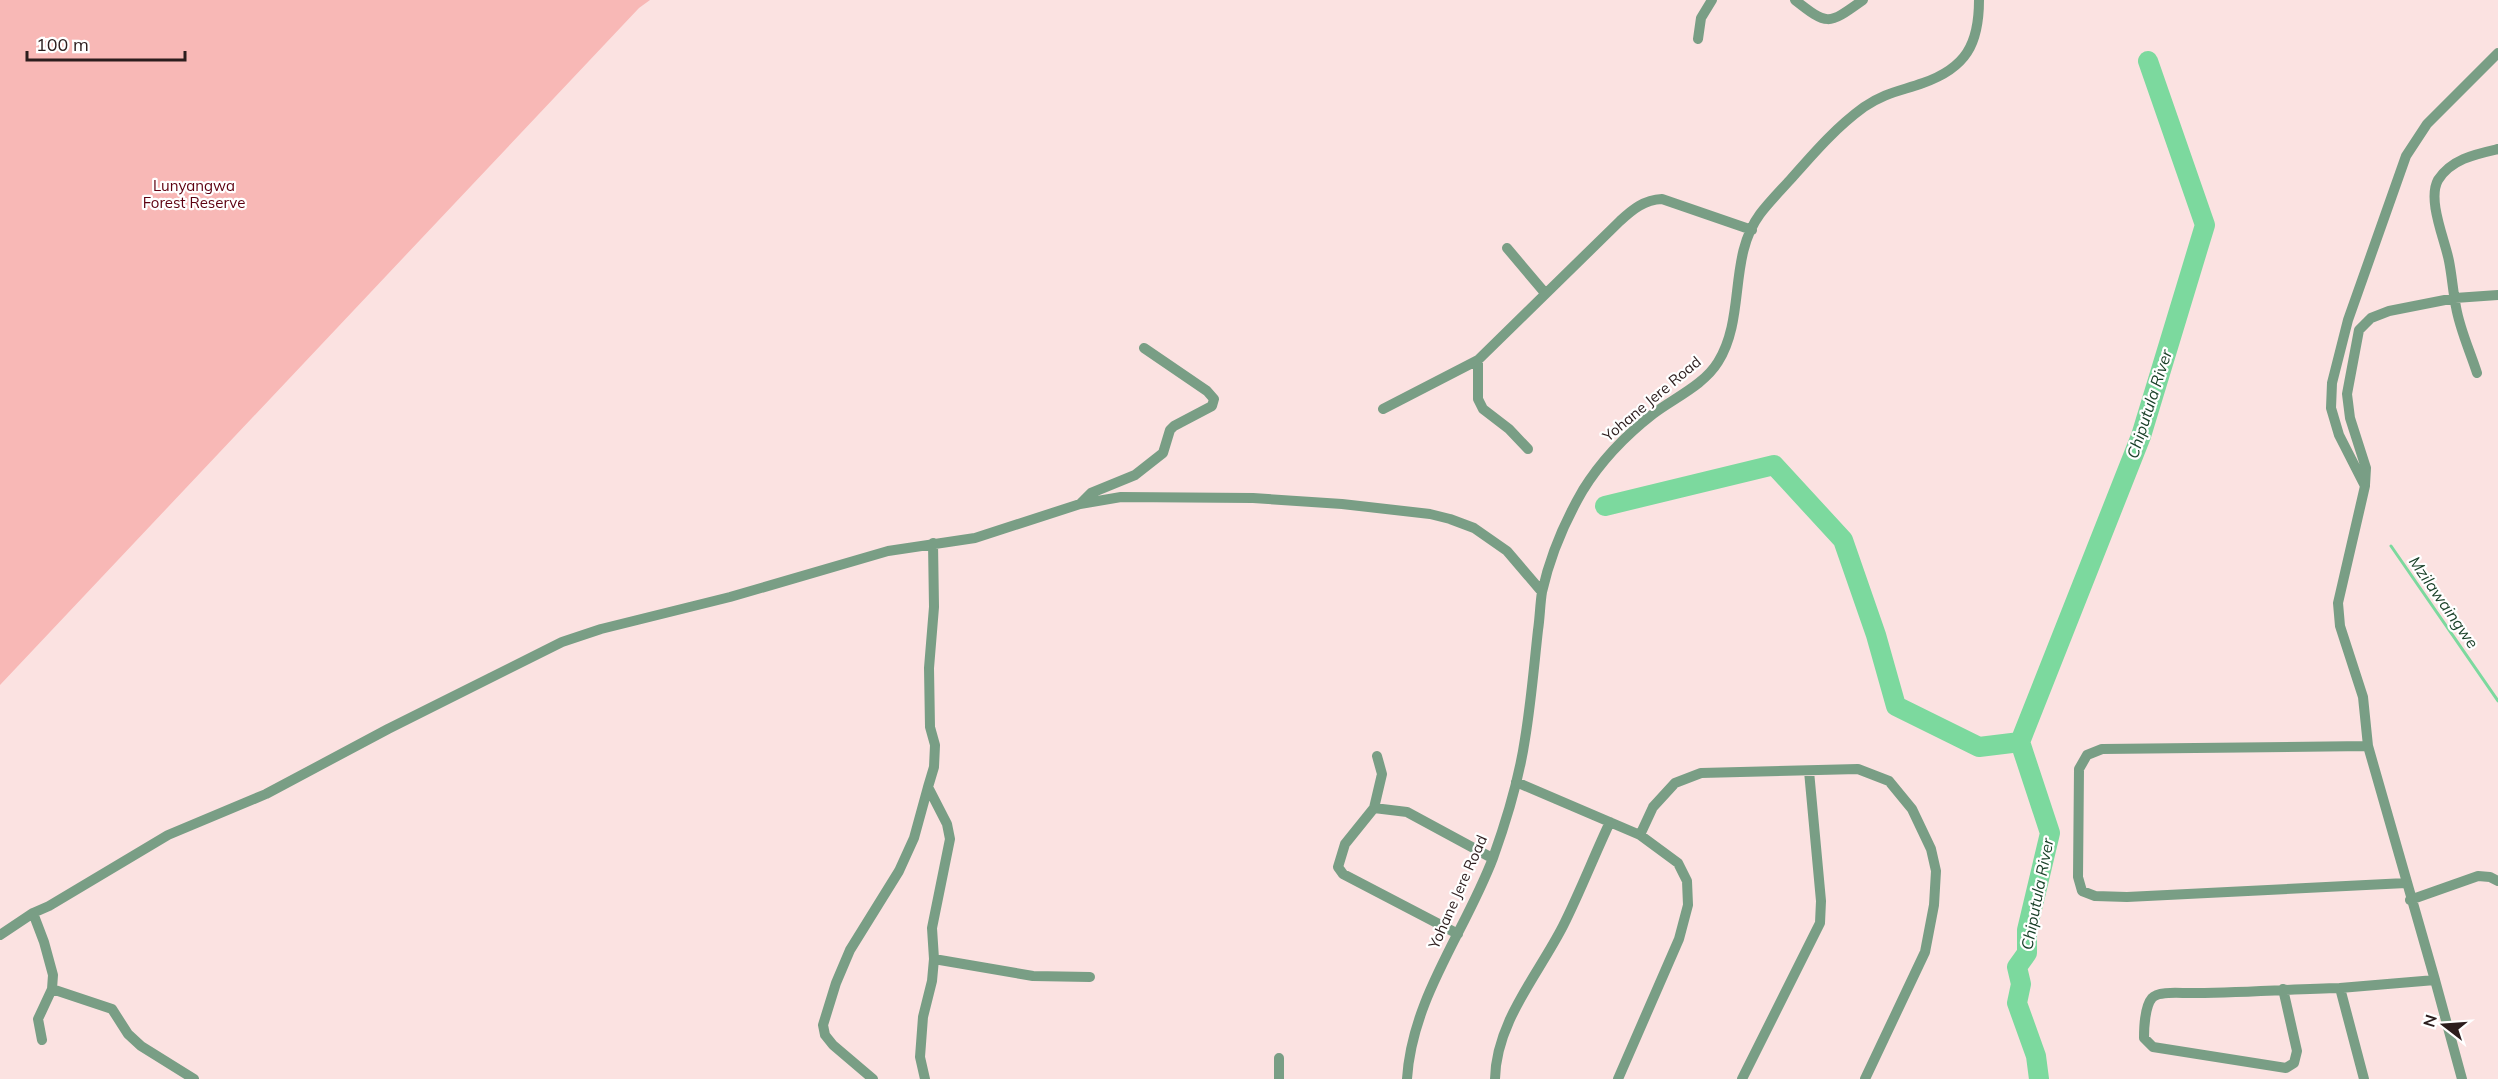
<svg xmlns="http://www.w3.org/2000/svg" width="2498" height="1079" font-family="Mulish,sans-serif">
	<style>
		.green { fill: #f8b8b6 }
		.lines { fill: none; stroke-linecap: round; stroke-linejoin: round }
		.stream { stroke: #7cd99e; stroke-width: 3 }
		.river { stroke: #7cd99e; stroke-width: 20 }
		.street { stroke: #799e85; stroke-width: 10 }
		.labels { text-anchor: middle; stroke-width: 4.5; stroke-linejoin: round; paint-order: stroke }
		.park-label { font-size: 15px; fill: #5d0010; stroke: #fff }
		.street-label { font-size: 15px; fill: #2c1d1d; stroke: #fff }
		.water-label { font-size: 16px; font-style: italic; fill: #194028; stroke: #fff }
	</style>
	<rect width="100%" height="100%" fill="#fbe2e1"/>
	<path class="green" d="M0,0h650l-11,8 -639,677z"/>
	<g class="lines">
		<path class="stream" d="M2391,546l107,155"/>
		<path class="river" d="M1605,506l169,-41 69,75 33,95 20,71 83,41 41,-5
			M2039,1079l-3,-23 -19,-53 4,-19 -4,-17 10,-14v-23l23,-97 -30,-91 121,-306 64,-211 -57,-164"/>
		<path class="street" d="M1795,0c33,26 33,25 68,0
			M1698,39l3,-21 11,-18
			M1507,248l38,45
			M1478,360v39l5,10 26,20 19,20
			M2477,373c-7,-22 -17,-43 -21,-66 -3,-15 -4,-31 -7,-46 -4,-21 -22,-61 -11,-81 13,-21 38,-26 60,-31
			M1383,409l95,-49 142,-139c13,-12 24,-21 42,-22l90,31
			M2365,485l1,-17 -16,-50 -3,-24 12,-64 12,-12 18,-7 66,-13 43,-3
			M1080,504l11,-11 44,-18 28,-22 7,-23 4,-4 38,-20 2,-7 -7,-8 -63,-43
			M2368,746l-266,3 -15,6 -8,14 -1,108 4,14 13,5 32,1 279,-14
			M1516,782l124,53 38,28 9,18 1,24 -9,34 -61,140
			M1374,808l8,-34 -5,-18
			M1640,835l13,-28 22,-24 26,-10 157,-4 31,12 23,28 19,40 5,22 -2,34 -9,47 -60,127
			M2410,900l68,-24 12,1 8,4
			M33,913l11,29 9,33 -1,14 -14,30 4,21
			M1458,934l-115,-60 -5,-7 7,-23 29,-36 33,4 85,46
			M0,935l33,-22 16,-7 119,-71 98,-41 122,-65 174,-87 39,-13 129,-32 158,-46 87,-13 105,-34 41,-7 132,1 89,6 88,10 20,5 24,9 33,23 35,41
			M934,959l99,17 57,1
			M2435,980l27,99
			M52,989l60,20 16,25 13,12 53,33
			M2283,989l14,62 -3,12 -8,5 -133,-21 -9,-9c0,-10 1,-32 8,-40 6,-7 27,-5 36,-5 51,0 101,-4 152,-5
			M873,1079l-40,-34 -8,-10 -2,-10 13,-42 14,-33 49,-79 15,-33 14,-51
			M925,1079l-5,-22 3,-40 9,-36 2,-22 -2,-31 18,-89 -3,-15 -19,-37 6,-20 1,-22 -5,-18 -1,-59 5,-61 -1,-64
			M1279,1079v-21
			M1407,1079c5,-81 58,-147 86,-221 14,-39 26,-79 32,-119 6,-36 9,-73 13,-109 2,-13 2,-26 4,-38 8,-36 23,-71 41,-102 18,-29 43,-55 70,-76 21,-16 51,-29 65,-52 28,-45 10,-105 42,-148 9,-12 20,-23 30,-34 23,-26 45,-52 74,-73 20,-14 36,-16 59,-24 43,-15 56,-39 56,-83
			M1495,1079c1,-57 43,-104 68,-153 17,-34 31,-70 47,-104
			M1742,1079l78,-156 1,-22 -12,-130
			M2364,1079l-24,-91 95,-8 -67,-234 -5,-49 -23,-71 -2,-23 27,-117 -26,-51 -8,-27 1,-25 16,-63 58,-164 21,-32 71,-71"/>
	</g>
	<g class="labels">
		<g class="park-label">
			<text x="194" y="191">Lunyangwa<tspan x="194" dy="17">Forest Reserve</tspan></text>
		</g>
		<g class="street-label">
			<text transform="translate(1652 399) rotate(-40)" y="5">Yohane Jere Road</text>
			<text transform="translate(1458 892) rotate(-66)" y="5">Yohane Jere Road</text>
		</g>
		<g class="water-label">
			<text transform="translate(2149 404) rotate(-72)" y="6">Chiputula River</text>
			<text transform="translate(2444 602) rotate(55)" y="6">Mzilawaingwe</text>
			<text transform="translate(2037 894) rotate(-79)" y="6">Chiputula River</text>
		</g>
	</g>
	<g transform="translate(2444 1025) rotate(287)" stroke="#ffffff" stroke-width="4.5" paint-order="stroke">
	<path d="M0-4.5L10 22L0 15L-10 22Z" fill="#2c1d1d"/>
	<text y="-9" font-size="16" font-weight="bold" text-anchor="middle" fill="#2c1d1d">N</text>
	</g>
	<path d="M27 51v9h158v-9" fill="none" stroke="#2c1d1d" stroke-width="3"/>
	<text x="36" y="51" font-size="18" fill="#2c1d1d" stroke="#ffffff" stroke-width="4.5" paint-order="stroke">100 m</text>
</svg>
